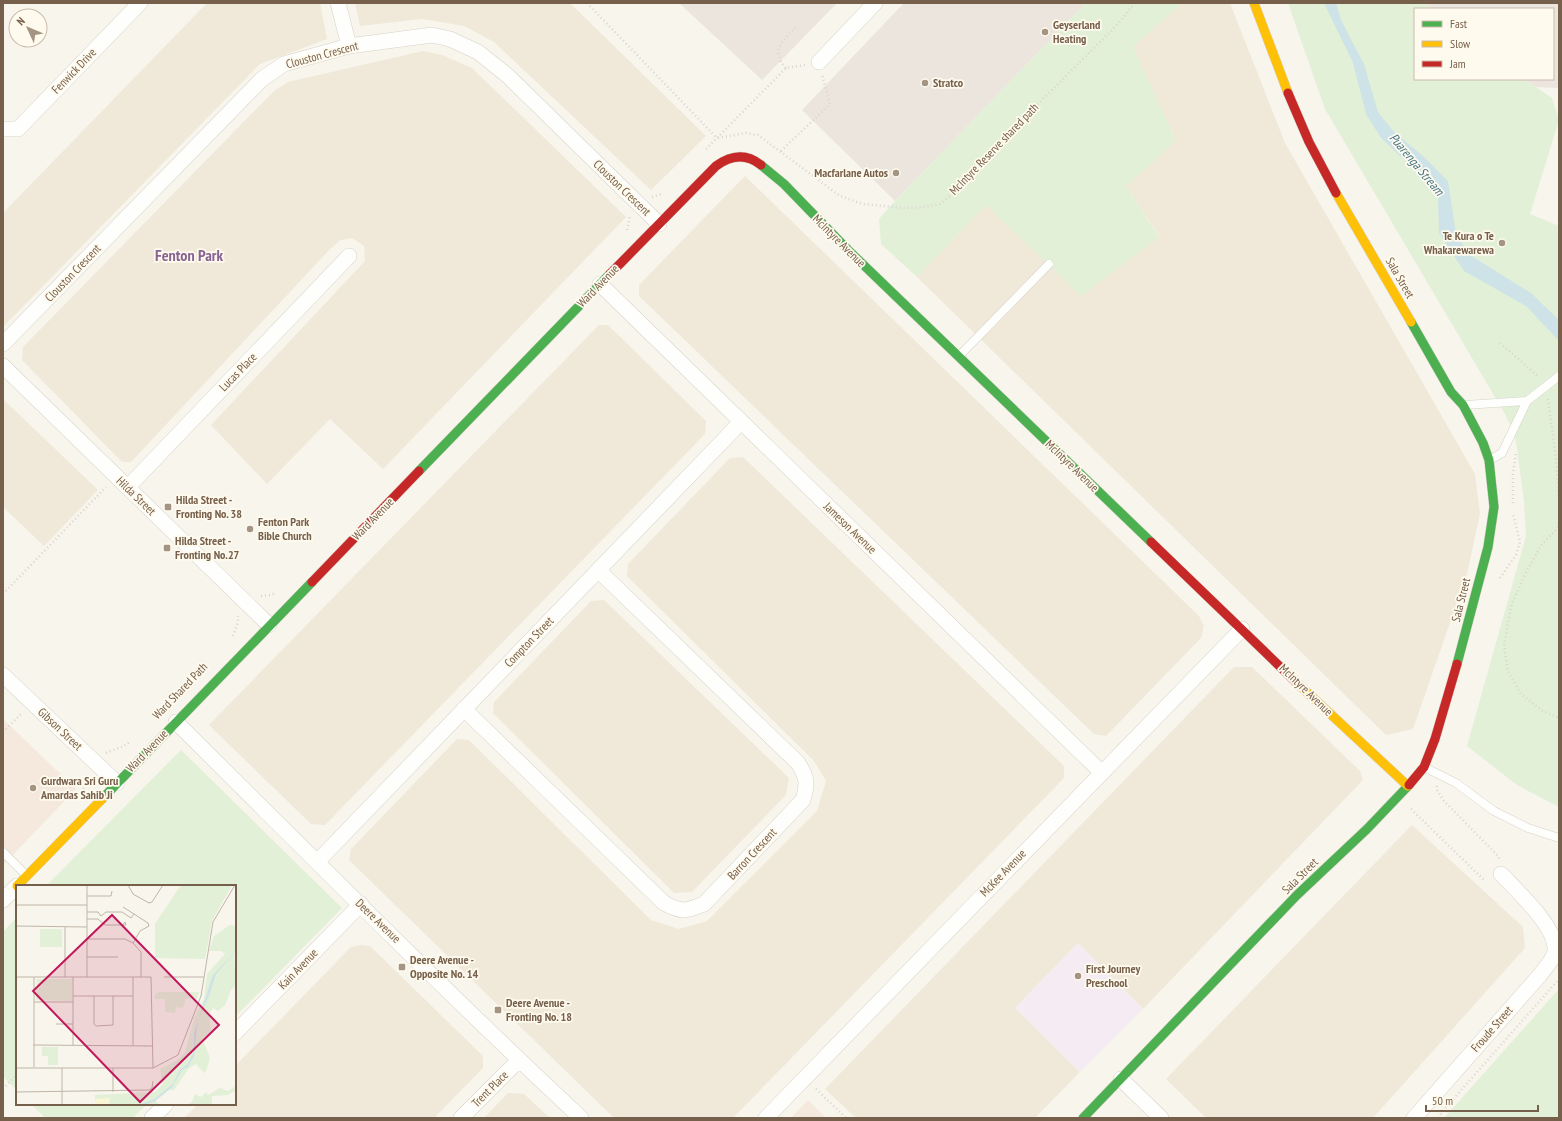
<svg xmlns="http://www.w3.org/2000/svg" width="1562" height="1121" font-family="'PT Sans Narrow',sans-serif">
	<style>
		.residential { fill: #f0e9da }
		.commercial { fill: #f5e8dd }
		.industrial { fill: #ebe5dd }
		.education { fill: #f5ecf3 }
		.green { fill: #e2f0d7 }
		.water { fill: #cee3e8 }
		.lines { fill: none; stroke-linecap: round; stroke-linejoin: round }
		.lane-casing { stroke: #d7d2ca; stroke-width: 9 }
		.street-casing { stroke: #d7d2ca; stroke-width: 16 }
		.fast-casing { stroke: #d8d2ca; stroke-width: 10 }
		.slow-casing { stroke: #d8d2ca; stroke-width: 10 }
		.jam-casing { stroke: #d8d2ca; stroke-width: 10 }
		.path { stroke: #dad5cf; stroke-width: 2.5; stroke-dasharray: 1 3; stroke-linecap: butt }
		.lane { stroke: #fefefc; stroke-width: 8 }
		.street { stroke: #fefefc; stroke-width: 15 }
		.fast { stroke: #4caf50; stroke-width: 9 }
		.slow { stroke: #ffc107; stroke-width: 9 }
		.jam { stroke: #c62828; stroke-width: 9 }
		.poi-dot { fill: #a49483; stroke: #fffaee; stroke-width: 1.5 }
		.labels { text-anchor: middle; stroke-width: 3.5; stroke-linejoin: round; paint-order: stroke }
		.poi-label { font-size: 12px; font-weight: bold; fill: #77604b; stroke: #fffaee; text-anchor: start }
		.street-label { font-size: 12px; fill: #77604b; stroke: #fffaee }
		.water-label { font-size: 13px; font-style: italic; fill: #45778a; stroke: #fffaee }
		.district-label { font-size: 16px; font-weight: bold; fill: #886393; stroke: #fffaee }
		.inset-river { fill: none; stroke: #cee3e8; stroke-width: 2 }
		.inset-road { fill: none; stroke: #c0b5a7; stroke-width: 1 }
		.view { fill: #c2185b; fill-opacity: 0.15; stroke: #c2185b; stroke-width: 2 }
		.inset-edge { fill: none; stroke: #77604b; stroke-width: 2 }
	</style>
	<rect width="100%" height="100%" fill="#f7f5ec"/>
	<path class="residential" d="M207,3h113l7,36 -67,25 -257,263v-114z
		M355,3h215l136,133 -55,54 -157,-148 -30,-16 -23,-4 -19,-3 -62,7z
		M1182,3h48l55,140 190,331 5,40 -13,60 -54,155 -27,6 -469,-458 69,-72 63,59 110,-28 -33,-50 50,-45 -43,-94z
		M423,51l19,4 30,13 154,149 -243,252 -53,-50 -63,65 -56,-59 154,-164 -1,-15 -12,-8 -11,2 -10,8 -200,214h-9l-100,-102 1,-13 251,-256 14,-9z
		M745,176l454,440 5,10 -3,12 -95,98 -12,-2 -455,-438v-11z
		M599,325h9l98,96 -1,13 -380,391 -14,-1 -102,-99z
		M3,399l95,91 -54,56 -41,-39z
		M743,457l321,309v12l-331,340h-119l-265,-258 2,-11 106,-110 12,1 182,180 28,9 28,-8 110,-110 9,-30 -12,-20 -187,-185 1,-12 102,-106z
		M604,600l185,178 -3,17 -94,97 -18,1 -181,-180 1,-11 97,-101z
		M1234,667h18l108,104 3,9 -220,229 -65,-66 -63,65 65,64 -45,46h-179l-31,-29z
		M1412,825l111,102 2,21 -152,170h-167l-40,-39z
		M361,945l9,1 113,110v12l-49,50h-250l14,-14h37v-38l116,-119z
		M508,1093l16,1 26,24h-66z"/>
	<path class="commercial" d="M3,719l73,70 -73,76z
		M808,1100l18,18h-35z"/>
	<path class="industrial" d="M679,3h158l-75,77z
		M904,3h182l-191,198 -93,-91z
		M1425,3h134v85l-23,-1 -12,-8h29v-70h-120z"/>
	<path class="education" d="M1078,943l65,66 -63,63 -65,-64z"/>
	<path class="green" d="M1086,3h96l-49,44 43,94 -50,45 33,51 -78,59 -95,-91 -69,72 -36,-33 -2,-25 16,-18z
		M1288,3h137l8,6h-18v70h109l28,19 7,22 -29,94 29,12v581l-42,-22 -50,-39 59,-210 -2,-35 -8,-59 -2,-8 -9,-20 -180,-305z
		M181,750l161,158 -107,109v-131h-189z
		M17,917v173l-14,-13v-145z
		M1559,989v129h-115z
		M31,1104h116l-14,14h-88z"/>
	<path class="water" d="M1324,3h12l5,17 23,44 14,48 17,21 28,23 25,25 8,53 14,21 61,38 28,27v21l-33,-35 -62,-35 -25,-38 -1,-35 -7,-13 -50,-47 -15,-24 -13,-51z"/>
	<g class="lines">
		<defs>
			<path id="lane" d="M959,356l90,-92
				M1465,405l62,-4
				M1490,460l12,-7 25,-52 32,-25
				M1424,767l32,16 38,28 34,17 31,10
				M3,852l23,23"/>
			<path id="street" d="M338,3l11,43
				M819,62l56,-59
				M3,129h15l122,-126
				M600,284l501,488
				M3,344l259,-265 22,-15 65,-18 83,-11 18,4 28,13 30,24 151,148
				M3,366l266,259
				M128,487l221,-231
				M3,675l114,108
				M464,709l200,194c18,10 22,8 40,1l99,-104c5,-17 4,-23 -5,-37l-199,-192
				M176,722c134,133 267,267 405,396
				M317,862l424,-440
				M3,900l14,-14
				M235,1033l126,-129
				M1121,1079l40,39
				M152,1118l14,-14
				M461,1118l58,-58
				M766,1118l476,-489
				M1414,1118l126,-143c5,-7 14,-16 15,-24 2,-24 -38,-60 -54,-77"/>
			<path id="fast" d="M761,165l23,19 64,66 303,292
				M1411,322l40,70 12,13 20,38 6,17 5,47 -6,40 -31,117
				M419,471l191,-197
				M102,799l210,-217
				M1083,1118l214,-223 70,-66 42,-44"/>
			<path id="slow" d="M1254,3l34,90
				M1336,193l75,129
				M1296,682l112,104
				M17,886l85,-87"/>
			<path id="jam" d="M1288,93l21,49 27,51
				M610,274l106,-108c15,-11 30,-13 45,-1
				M1151,542l145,140
				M312,582l107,-111
				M1409,785l15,-18 11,-28 22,-75"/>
		</defs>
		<use href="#lane" class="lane-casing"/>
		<use href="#street" class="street-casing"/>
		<use href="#fast" class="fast-casing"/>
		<use href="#slow" class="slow-casing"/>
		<use href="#jam" class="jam-casing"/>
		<path class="path" d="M587,3l130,135
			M786,68c-17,-19 -2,-28 12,-43
			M718,138l28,-5 12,2 82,61 23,8 42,4 20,-1 15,-3 13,-11 42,-46 121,-121 19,-23
			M706,149l80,-81 19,-3
			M781,151l49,-47 -8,-29
			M652,197l10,-3
			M627,230l3,-14
			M1500,343l39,34
			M1548,399l8,58 3,43
			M1513,503v-29l3,-22
			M1559,519l-1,9 -16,16 -16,28 -15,34 -7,40 4,25 13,23 22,17 16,7
			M1500,578l16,-23 4,-13 -7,-28
			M3,594l103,-107
			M261,596l10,-1 4,-2
			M233,636l5,-14v-6
			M3,732l19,-19
			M106,753l18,-7 7,-5
			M1437,786v4l7,11 55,56v2
			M81,792l3,-4 3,-13
			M1411,809l74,72
			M3,1089l14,-15
			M816,1089l30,29
			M1439,1118l2,-5 118,-134"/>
		<use href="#lane" class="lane"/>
		<use href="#street" class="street"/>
		<use href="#fast" class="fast"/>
		<use href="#slow" class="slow"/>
		<use href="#jam" class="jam"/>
	</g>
	<g class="poi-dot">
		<circle cx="1045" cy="32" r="4"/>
		<circle cx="925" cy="83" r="4"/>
		<circle cx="896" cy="173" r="4"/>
		<circle cx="1502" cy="243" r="4"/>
		<rect x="164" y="503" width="8" height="8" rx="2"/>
		<circle cx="250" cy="529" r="4"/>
		<rect x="163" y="544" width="8" height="8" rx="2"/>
		<circle cx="33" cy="788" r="4"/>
		<rect x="398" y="963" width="8" height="8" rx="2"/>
		<circle cx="1078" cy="976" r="4"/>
		<rect x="494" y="1006" width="8" height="8" rx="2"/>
	</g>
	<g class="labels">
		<g class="poi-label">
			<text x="1053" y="29">Geyserland<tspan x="1053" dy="14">Heating</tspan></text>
			<text x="933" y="87">Stratco</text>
			<text x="888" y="177" text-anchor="end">Macfarlane Autos</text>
			<text x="1494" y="240" text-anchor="end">Te Kura o Te<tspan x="1494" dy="14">Whakarewarewa</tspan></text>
			<text x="176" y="504">Hilda Street -<tspan x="176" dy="14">Fronting No. 38</tspan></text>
			<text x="258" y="526">Fenton Park<tspan x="258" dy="14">Bible Church</tspan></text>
			<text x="175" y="545">Hilda Street -<tspan x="175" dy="14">Fronting No.27</tspan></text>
			<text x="41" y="785">Gurdwara Sri Guru<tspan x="41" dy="14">Amardas Sahib Ji</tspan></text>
			<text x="410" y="964">Deere Avenue -<tspan x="410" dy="14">Opposite No. 14</tspan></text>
			<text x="1086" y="973">First Journey<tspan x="1086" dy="14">Preschool</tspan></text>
			<text x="506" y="1007">Deere Avenue -<tspan x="506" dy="14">Fronting No. 18</tspan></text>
		</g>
		<g class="street-label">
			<text transform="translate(322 55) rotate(-15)" y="4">Clouston Crescent</text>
			<text transform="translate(74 71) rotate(-46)" y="4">Fenwick Drive</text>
			<text transform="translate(994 149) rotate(-46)" y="4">McIntyre Reserve shared path</text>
			<text transform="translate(622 188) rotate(44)" y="4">Clouston Crescent</text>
			<text transform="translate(839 241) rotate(45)" y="4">McIntyre Avenue</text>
			<text transform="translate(73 273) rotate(-46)" y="4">Clouston Crescent</text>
			<text transform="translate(1400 278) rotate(60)" y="4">Sala Street</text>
			<text transform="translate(598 286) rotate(-46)" y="4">Ward Avenue</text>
			<text transform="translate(238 372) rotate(-46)" y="4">Lucas Place</text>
			<text transform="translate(1072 466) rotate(44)" y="4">McIntyre Avenue</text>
			<text transform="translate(136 496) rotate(44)" y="4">Hilda Street</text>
			<text transform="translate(373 519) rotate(-46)" y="4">Ward Avenue</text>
			<text transform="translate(850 528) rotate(44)" y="4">Jameson Avenue</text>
			<text transform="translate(1461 600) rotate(-76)" y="4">Sala Street</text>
			<text transform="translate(529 642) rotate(-46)" y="4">Compton Street</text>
			<text transform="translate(1306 690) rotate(44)" y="4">McIntyre Avenue</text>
			<text transform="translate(180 691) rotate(-46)" y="4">Ward Shared Path</text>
			<text transform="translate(60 729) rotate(43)" y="4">Gibson Street</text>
			<text transform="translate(147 751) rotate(-46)" y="4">Ward Avenue</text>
			<text transform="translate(752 854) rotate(-47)" y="4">Barron Crescent</text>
			<text transform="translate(1003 873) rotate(-46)" y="4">McKee Avenue</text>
			<text transform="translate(1300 876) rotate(-45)" y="4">Sala Street</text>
			<text transform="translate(378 921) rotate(44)" y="4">Deere Avenue</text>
			<text transform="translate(298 969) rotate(-46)" y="4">Kain Avenue</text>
			<text transform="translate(1492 1029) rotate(-49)" y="4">Froude Street</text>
			<text transform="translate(490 1089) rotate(-45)" y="4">Trent Place</text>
		</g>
		<g class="water-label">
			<text transform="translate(1417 164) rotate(50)" y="5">Puarenga Stream</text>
		</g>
		<g class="district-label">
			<text x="189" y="261">Fenton Park</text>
		</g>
	</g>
	<g transform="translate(16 885)">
		<rect width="220" height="220" fill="#f7f5ec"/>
		<path d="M165,0h51l-20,36 -7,38 -50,-1v-34zM214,40l6,1v26l-2,2 2,31 -5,5 -6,15 -7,6 -5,-3 -4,6 2,17 -9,7 8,20 -4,13 -2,2 -8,-9 -7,4 -15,22h-5l-14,10 4,5h-50l1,-7 -15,1v-4l60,-3 8,-8 -3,-15 19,-10 6,-7 10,-36 9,-17 3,-25 18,-20 -4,-3h-12l5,-15zM24,44h22v18h-22zM21,94h35v22l-36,-1zM143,107h40l-2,7 -11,-1 -3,10 -7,-1 -1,6 -10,-1v-13h-10v-5zM26,162h16v18h-10v-9h-6zM220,201v4l-8,5 -16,1v9h-26l6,-3 3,-8 6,3 5,-5 2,3 12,-7 8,3z" fill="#e2f0d7"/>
		<path d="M95,213l-3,2 1,5h-14v-6z" fill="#f9f5d5"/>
		<path d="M220,66l-20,23 -7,22 -11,24 -4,36 -6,11 -6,3 -11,18 9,-19 7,-4 7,-13v-19l19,-58z" fill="#cee3e8"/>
		<path class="inset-river" d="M126,220l13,-5 18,-15"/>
		<path class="inset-road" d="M112,0l5,9 16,9 3,-1 11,-17M71,11h24l1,-5M0,20h71M107,22l11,7M71,27h11l3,4 5,-4h16l9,6 3,-4 14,9 1,3 -9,5 -7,12M71,34h11l7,6h18l2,-3 1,3h-3M0,41l71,1M71,54h38l8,4 8,9v25M71,72h31M0,92h135l2,91M18,92v90M49,92v-50M71,92v-92M148,92h40M57,111h60M78,111v28l2,2 17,-1v-29M18,117h39M40,139h17M17,160l120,1M57,160v-68M117,160v-68M0,183h137l25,-13 23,-59 12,-74 22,-37M46,183v37M97,183v24M0,207l133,-2 3,-2 1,-7"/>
		<path class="view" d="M96,30l107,110 -79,77 -107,-111z"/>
		<rect width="220" height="220" class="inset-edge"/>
	</g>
	<rect width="1562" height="1121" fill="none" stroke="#77604b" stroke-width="8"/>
	<rect x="1414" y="8" width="140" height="72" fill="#fffaee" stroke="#c9bcad"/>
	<rect x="1422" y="21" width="20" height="6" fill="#4caf50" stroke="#c9bcad"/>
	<text x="1450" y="28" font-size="12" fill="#77604b">Fast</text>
	<rect x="1422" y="41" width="20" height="6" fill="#ffc107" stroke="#c9bcad"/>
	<text x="1450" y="48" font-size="12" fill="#77604b">Slow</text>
	<rect x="1422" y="61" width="20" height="6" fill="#c62828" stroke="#c9bcad"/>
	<text x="1450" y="68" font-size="12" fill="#77604b">Jam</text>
	<g transform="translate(28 28) rotate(314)"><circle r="19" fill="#fffaee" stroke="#c9bcad"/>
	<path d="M0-3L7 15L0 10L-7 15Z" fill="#a49483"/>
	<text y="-6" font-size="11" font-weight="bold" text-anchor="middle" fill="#77604b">N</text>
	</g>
	<path d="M1426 1105v6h112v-6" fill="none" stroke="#77604b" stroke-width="2"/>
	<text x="1432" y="1105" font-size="12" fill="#77604b" stroke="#fffaee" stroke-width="3" paint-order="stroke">50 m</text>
</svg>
